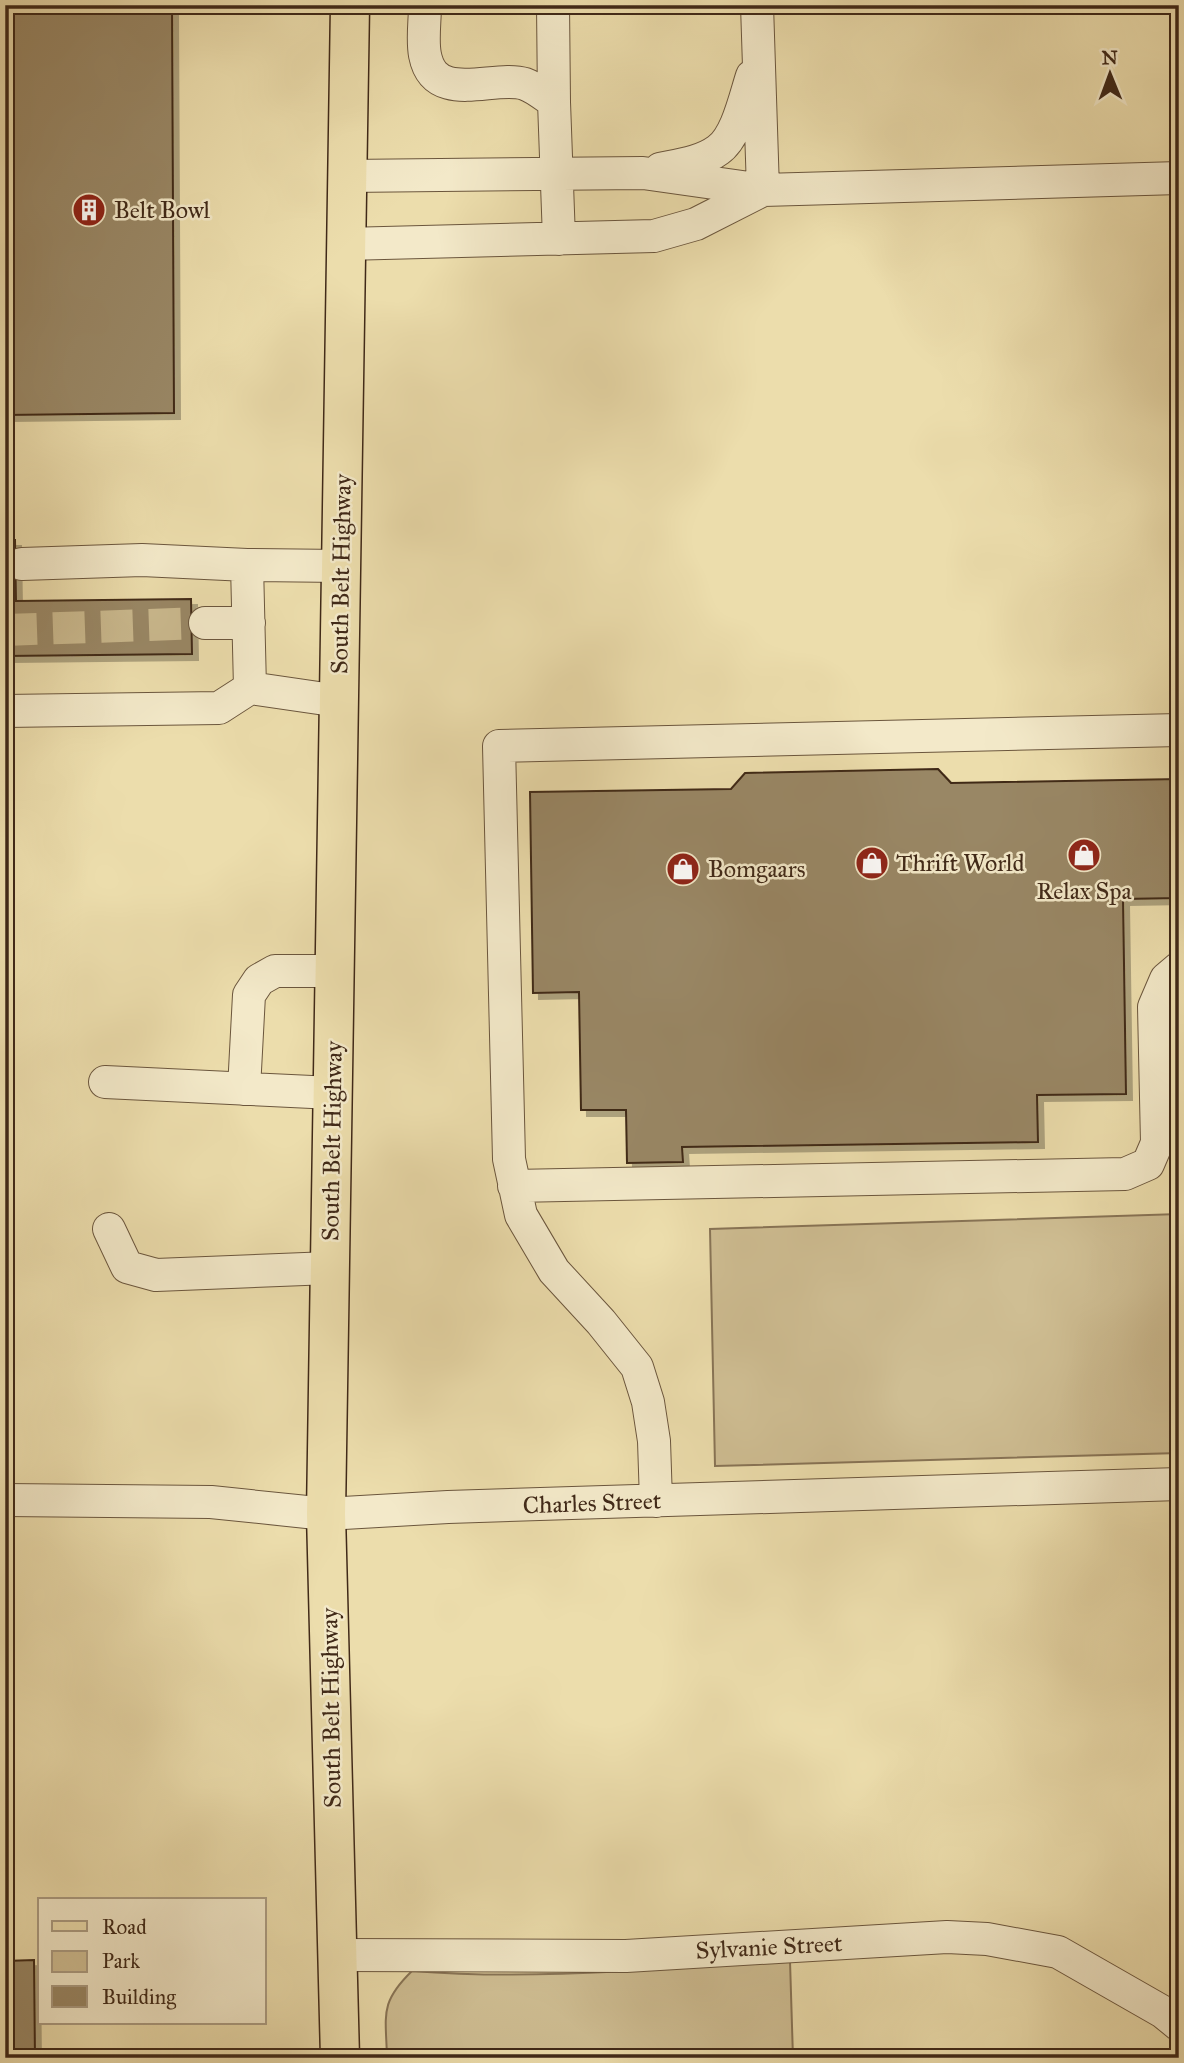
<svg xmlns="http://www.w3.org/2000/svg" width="1184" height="2063" font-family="'IM FELL Great Primer',serif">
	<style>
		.green { fill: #cfbe93; stroke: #887456; stroke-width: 2 }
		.building { fill: #998765; stroke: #402918; stroke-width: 2; filter: url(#shadow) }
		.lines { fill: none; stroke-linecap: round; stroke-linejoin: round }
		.minor-tunnel { stroke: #cab98e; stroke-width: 32; stroke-dasharray: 32 16; stroke-linecap: butt }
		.minor-casing { stroke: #6b563d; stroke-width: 34 }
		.major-casing { stroke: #402918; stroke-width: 41 }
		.minor { stroke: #f3e9c9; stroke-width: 32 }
		.major { stroke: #ecddac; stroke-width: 38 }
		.labels { text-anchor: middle; stroke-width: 5; stroke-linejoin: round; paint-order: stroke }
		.poi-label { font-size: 24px; fill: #402918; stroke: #f3e9c9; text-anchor: start }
		.street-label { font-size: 24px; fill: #402918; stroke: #f3e9c9 }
	</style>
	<defs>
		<filter id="shadow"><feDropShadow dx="6" dy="6" stdDeviation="0" flood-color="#0004"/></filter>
	</defs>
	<rect width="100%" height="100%" fill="#ecddac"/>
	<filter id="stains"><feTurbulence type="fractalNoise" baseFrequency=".00286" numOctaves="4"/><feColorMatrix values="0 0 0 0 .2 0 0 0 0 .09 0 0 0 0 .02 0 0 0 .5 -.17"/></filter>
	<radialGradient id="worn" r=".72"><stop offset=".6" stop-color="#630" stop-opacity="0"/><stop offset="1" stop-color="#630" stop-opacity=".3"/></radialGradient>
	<path class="green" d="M1179,1214v239l-464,13 -5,-237z
		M790,1961l3,97h-406c-1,-43 -8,-55 25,-87 126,10 252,-3 378,-10z"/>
	<path class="building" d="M172,6l2,407 -169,2v-408z
		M5,540h10l1,61 175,-2 1,55 -187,2z
		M938,769l13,14 228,-4v119l-56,1 3,195 -89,1 1,47 -356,5 1,15 -56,1 -1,-53h-45l-2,-118 -46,1 -3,-201 201,-3 14,-16z
		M34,1960l1,98h-30v-97z"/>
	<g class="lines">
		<path class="minor-tunnel" d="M5,630l200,-7"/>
		<defs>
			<path id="minor" d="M425,5c0,16 -3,35 0,50 10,51 69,19 100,29 11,4 20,12 29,18l5,137
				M553,5l1,97
				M757,5l6,185
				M660,169c19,-4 42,-7 58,-19 19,-13 27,-53 34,-74
				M347,176l296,-3 120,17 416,-12
				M345,244l309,-8 42,-12 67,-34
				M22,564l120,-4 105,5
				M205,623h44
				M339,701l-89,-13 -3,-123 94,1
				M5,711l214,-3 31,-20
				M105,1082l228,11
				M244,1089l5,-94 10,-15 16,-9h60
				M514,1186l611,-12 23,-10 9,-21 -3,-136 12,-28 13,-11
				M109,1229l18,38 29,8 174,-7
				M5,1500l206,2 115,12 122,-7 731,-23
				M656,1501l-2,-60 -6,-39 -11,-35 -36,-45 -47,-51 -33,-56 -12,-56 -10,-413 680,-16
				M338,1955l288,1 321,-19 40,2 71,13 105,60 16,13"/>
			<path id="major" d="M340,2058l-14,-544 24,-1509"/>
		</defs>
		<use href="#minor" class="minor-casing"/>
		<use href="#major" class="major-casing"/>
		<use href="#minor" class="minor"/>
		<use href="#major" class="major"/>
	</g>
	<defs>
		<symbol id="building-disc" viewBox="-11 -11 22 22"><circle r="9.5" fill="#8f2418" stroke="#f3e9c9"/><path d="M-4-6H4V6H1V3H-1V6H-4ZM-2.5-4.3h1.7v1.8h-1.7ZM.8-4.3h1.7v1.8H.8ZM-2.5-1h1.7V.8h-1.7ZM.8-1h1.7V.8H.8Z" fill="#fff"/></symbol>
		<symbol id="shop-disc" viewBox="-11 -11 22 22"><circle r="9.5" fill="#8f2418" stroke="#f3e9c9"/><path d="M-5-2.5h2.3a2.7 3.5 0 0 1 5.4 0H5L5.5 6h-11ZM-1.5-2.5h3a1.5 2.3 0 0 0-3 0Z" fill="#fff"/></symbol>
	</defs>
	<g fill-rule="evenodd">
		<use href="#building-disc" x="70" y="191" width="38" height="38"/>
		<use href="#shop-disc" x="1065" y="836" width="38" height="38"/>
		<use href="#shop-disc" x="853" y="844" width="38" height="38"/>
		<use href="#shop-disc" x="664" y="850" width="38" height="38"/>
	</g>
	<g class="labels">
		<g class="poi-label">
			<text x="114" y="218">Belt Bowl</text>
			<text x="896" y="871">Thrift World</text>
			<text x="708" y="877">Bomgaars</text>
			<text x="1084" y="899" text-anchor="middle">Relax Spa</text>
		</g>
		<g class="street-label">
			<text transform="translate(341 574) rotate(-89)" y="8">South Belt Highway</text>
			<text transform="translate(332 1141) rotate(-89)" y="8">South Belt Highway</text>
			<text transform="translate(592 1503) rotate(-2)" y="8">Charles Street</text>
			<text transform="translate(331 1708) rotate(-91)" y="8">South Belt Highway</text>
			<text transform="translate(769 1947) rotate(-3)" y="8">Sylvanie Street</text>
		</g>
	</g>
	<rect width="1184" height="2063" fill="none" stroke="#ecddac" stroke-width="28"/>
	<rect x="7" y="7" width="1170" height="2049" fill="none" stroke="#402918" stroke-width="3.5"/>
	<rect x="14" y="14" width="1156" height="2035" fill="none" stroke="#402918" stroke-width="2"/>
	<rect x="38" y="1898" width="228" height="126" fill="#f3e9c9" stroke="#ab9c82" stroke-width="2"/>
	<rect x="52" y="1921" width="35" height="10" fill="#ecddac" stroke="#ab9c82" stroke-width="2"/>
	<text x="102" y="1934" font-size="21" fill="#402918">Road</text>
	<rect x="52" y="1951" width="35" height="21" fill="#cfbe93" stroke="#ab9c82" stroke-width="2"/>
	<text x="102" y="1968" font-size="21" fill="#402918">Park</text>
	<rect x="52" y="1986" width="35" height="21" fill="#998765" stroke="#ab9c82" stroke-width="2"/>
	<text x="102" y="2004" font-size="21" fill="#402918">Building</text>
	<g transform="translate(1110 74) rotate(359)" stroke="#f3e9c9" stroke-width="5" paint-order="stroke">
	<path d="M0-5L12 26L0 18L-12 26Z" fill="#402918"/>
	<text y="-10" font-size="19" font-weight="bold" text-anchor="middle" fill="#402918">N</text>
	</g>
	<rect width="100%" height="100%" filter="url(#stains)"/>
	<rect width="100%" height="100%" fill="url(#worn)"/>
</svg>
